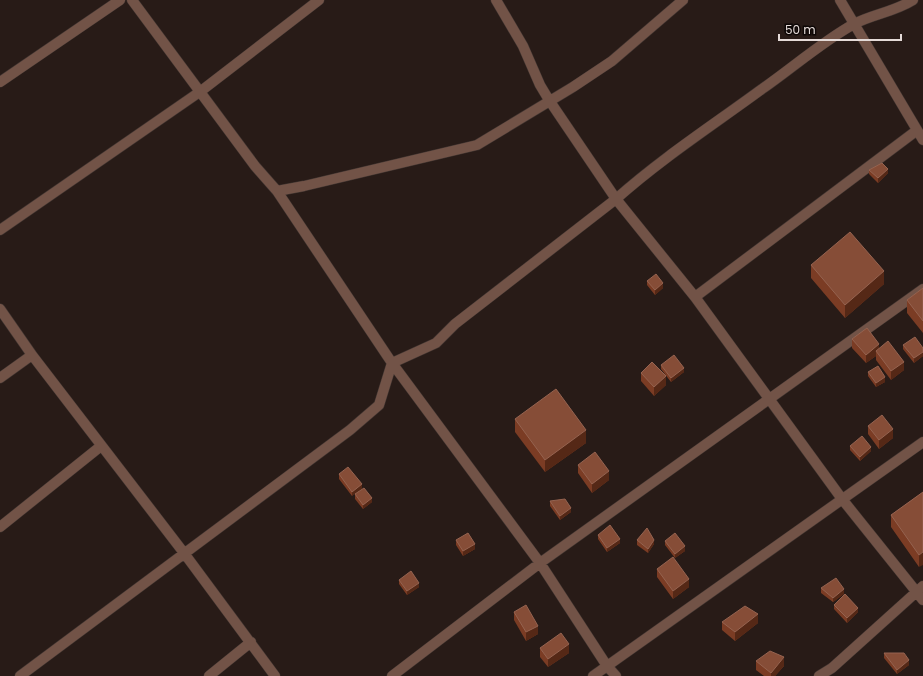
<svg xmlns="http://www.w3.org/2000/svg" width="923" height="676" font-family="Poppins,sans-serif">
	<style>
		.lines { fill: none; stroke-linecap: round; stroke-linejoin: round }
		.minor-casing { stroke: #423632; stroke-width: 11 }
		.minor { stroke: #725347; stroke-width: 10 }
		.wall { fill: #7b3c24 }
		.shaded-wall { fill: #552816 }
		.building { fill: #864d37; stroke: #956350 }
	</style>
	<rect width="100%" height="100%" fill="#281b17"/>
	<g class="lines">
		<defs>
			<path id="minor" d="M132,0l123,166 22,25 115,172 148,200 67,103 9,10
				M496,0l27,46 17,39 9,15 67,99 79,98 147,202 81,101
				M840,0l83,140
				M0,82l120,-82
				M277,191l27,-5 173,-41 96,-58 39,-26 71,-61
				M0,230l201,-139 118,-91
				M695,297l221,-166
				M0,309l32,46 152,198 91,123
				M0,378l32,-23
				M0,527l101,-81
				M20,676l330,-246 29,-25 13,-42 44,-20 19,-19 161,-125c46,-41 97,-74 146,-110 29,-20 61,-48 92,-65 19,-10 40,-12 59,-24
				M209,676l42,-34
				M392,676l148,-113 383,-274
				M593,676l330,-234
				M819,676l13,-8 91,-82"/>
		</defs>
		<use href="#minor" class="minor-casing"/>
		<use href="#minor" class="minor"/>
	</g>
	<path class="wall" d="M869,170l19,3 -10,10 -9,-9z
		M811,265l73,19 -39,34 -34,-40z
		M647,281l16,7 -8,7 -8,-10z
		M923,288v45l-16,-20v-13z
		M852,339l27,9 25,22 -13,10 -15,-20v-4l-10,7 -14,-15z
		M903,345l20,3v8l-9,7 -11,-14z
		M661,365l23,7 -13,10 -10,-13z
		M868,372l17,10 -9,5 -8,-11z
		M641,373l25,12 -12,11 -13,-15z
		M515,419l71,24 -41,29 -30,-40z
		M868,426l25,12 -14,11 -11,-15z
		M850,446l21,5 -11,10 -10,-11z
		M578,465l31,15 -17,13 -14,-20z
		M339,474l23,10 -10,12 -13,-17z
		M923,492l-4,75 -28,-40v-12z
		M355,494l17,8 -9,7 -8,-10z
		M550,501l21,11 -11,8 -10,-14z
		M598,535l22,8 -13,9 -9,-13z
		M456,540l19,9 -12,7 -7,-11z
		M637,540l17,4 -6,9 -11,-8z
		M665,541l20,10 -10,7 -10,-13z
		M657,569l32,18 -16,12 -16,-22z
		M399,580l20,7 -12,8 -8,-11z
		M821,588l23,6 -11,8 -12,-9z
		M834,605l24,7 -11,11 -13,-14z
		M514,612l24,22 -12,7 -12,-21z
		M722,622l36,1 -23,18 -13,-11z
		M540,648l29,5 -21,14 -8,-10z
		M884,653l25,12 -12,9 -13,-16z
		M756,661l28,5 -9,10h-11l-8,-6z"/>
	<path class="shaded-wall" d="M888,169v4l-10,10v-5z
		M884,271v13l-39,34v-13z
		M663,283v5l-8,7v-5z
		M879,344v9l-3,-2v5l-10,7v-8z
		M923,352v4l-9,7v-5z
		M904,362v8l-13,10v-9z
		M684,368v4l-13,10v-4z
		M666,376v9l-12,11v-9z
		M885,377v5l-9,5v-4z
		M893,429v9l-14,11v-9z
		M586,430v13l-41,29v-12z
		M871,447v4l-11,10v-4z
		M609,471v9l-17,13v-9z
		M362,484v5l-10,7v-4z
		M372,498v4l-9,7v-4z
		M571,508v4l-11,8v-4z
		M620,539v4l-13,9v-4z
		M654,540v4l-6,9v-4z
		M475,544v5l-12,7v-5z
		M685,546v5l-10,7v-4z
		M923,552v13l-4,2v-12z
		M689,579v8l-16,12v-8z
		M419,583v4l-12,8v-4z
		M844,589v5l-11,8v-4z
		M858,608v4l-11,11v-5z
		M758,614v9l-23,18v-9z
		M538,626v8l-12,7v-9z
		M569,644v9l-21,14v-8z
		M784,657v9l-9,10h-4v-3z
		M909,660v5l-12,9v-4z"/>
	<path class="building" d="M882,163l6,6 -10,9 -9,-8z
		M850,232l34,39 -39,34 -34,-40z
		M656,274l7,9 -8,7 -8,-9z
		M923,288v33l-16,-21z
		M867,328l12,16 -13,11 -14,-16z
		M915,337l8,11v4l-9,6 -11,-13z
		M888,341l16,21 -13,9 -15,-20z
		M674,355l10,13 -13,10 -10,-13z
		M652,362l14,14 -12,11 -13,-14z
		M878,366l7,11 -9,6 -8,-11z
		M556,389l30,41 -41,30 -30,-41z
		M882,415l11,14 -14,11 -11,-14z
		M862,436l9,11 -11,10 -10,-11z
		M595,452l14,19 -17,13 -14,-19z
		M348,467l14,17 -10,8 -13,-18z
		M364,488l8,10 -9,7 -8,-11z
		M923,492v60l-4,3 -28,-40z
		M565,499l6,9 -11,8 -10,-15z
		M610,525l10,14 -13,9 -9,-13z
		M647,528l7,12 -6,9 -11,-9z
		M468,533l7,11 -12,7 -7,-11z
		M675,533l10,13 -10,8 -10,-13z
		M673,557l16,22 -16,12 -16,-22z
		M411,571l8,12 -12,8 -8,-11z
		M836,578l8,11 -11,9 -12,-10z
		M845,594l13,14 -11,10 -13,-13z
		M526,605l12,21 -12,6 -12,-20z
		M745,606l13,8 -23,18 -13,-10z
		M561,633l8,11 -21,15 -8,-11z
		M770,651l14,6 -13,16 -15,-12z
		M884,653h20l5,7 -12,10z"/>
	<path d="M779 34v6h122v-6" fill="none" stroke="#e5dbd8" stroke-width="2"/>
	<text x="785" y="34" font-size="12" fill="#e5dbd8" stroke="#0d0706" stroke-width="3" paint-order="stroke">50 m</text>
</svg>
